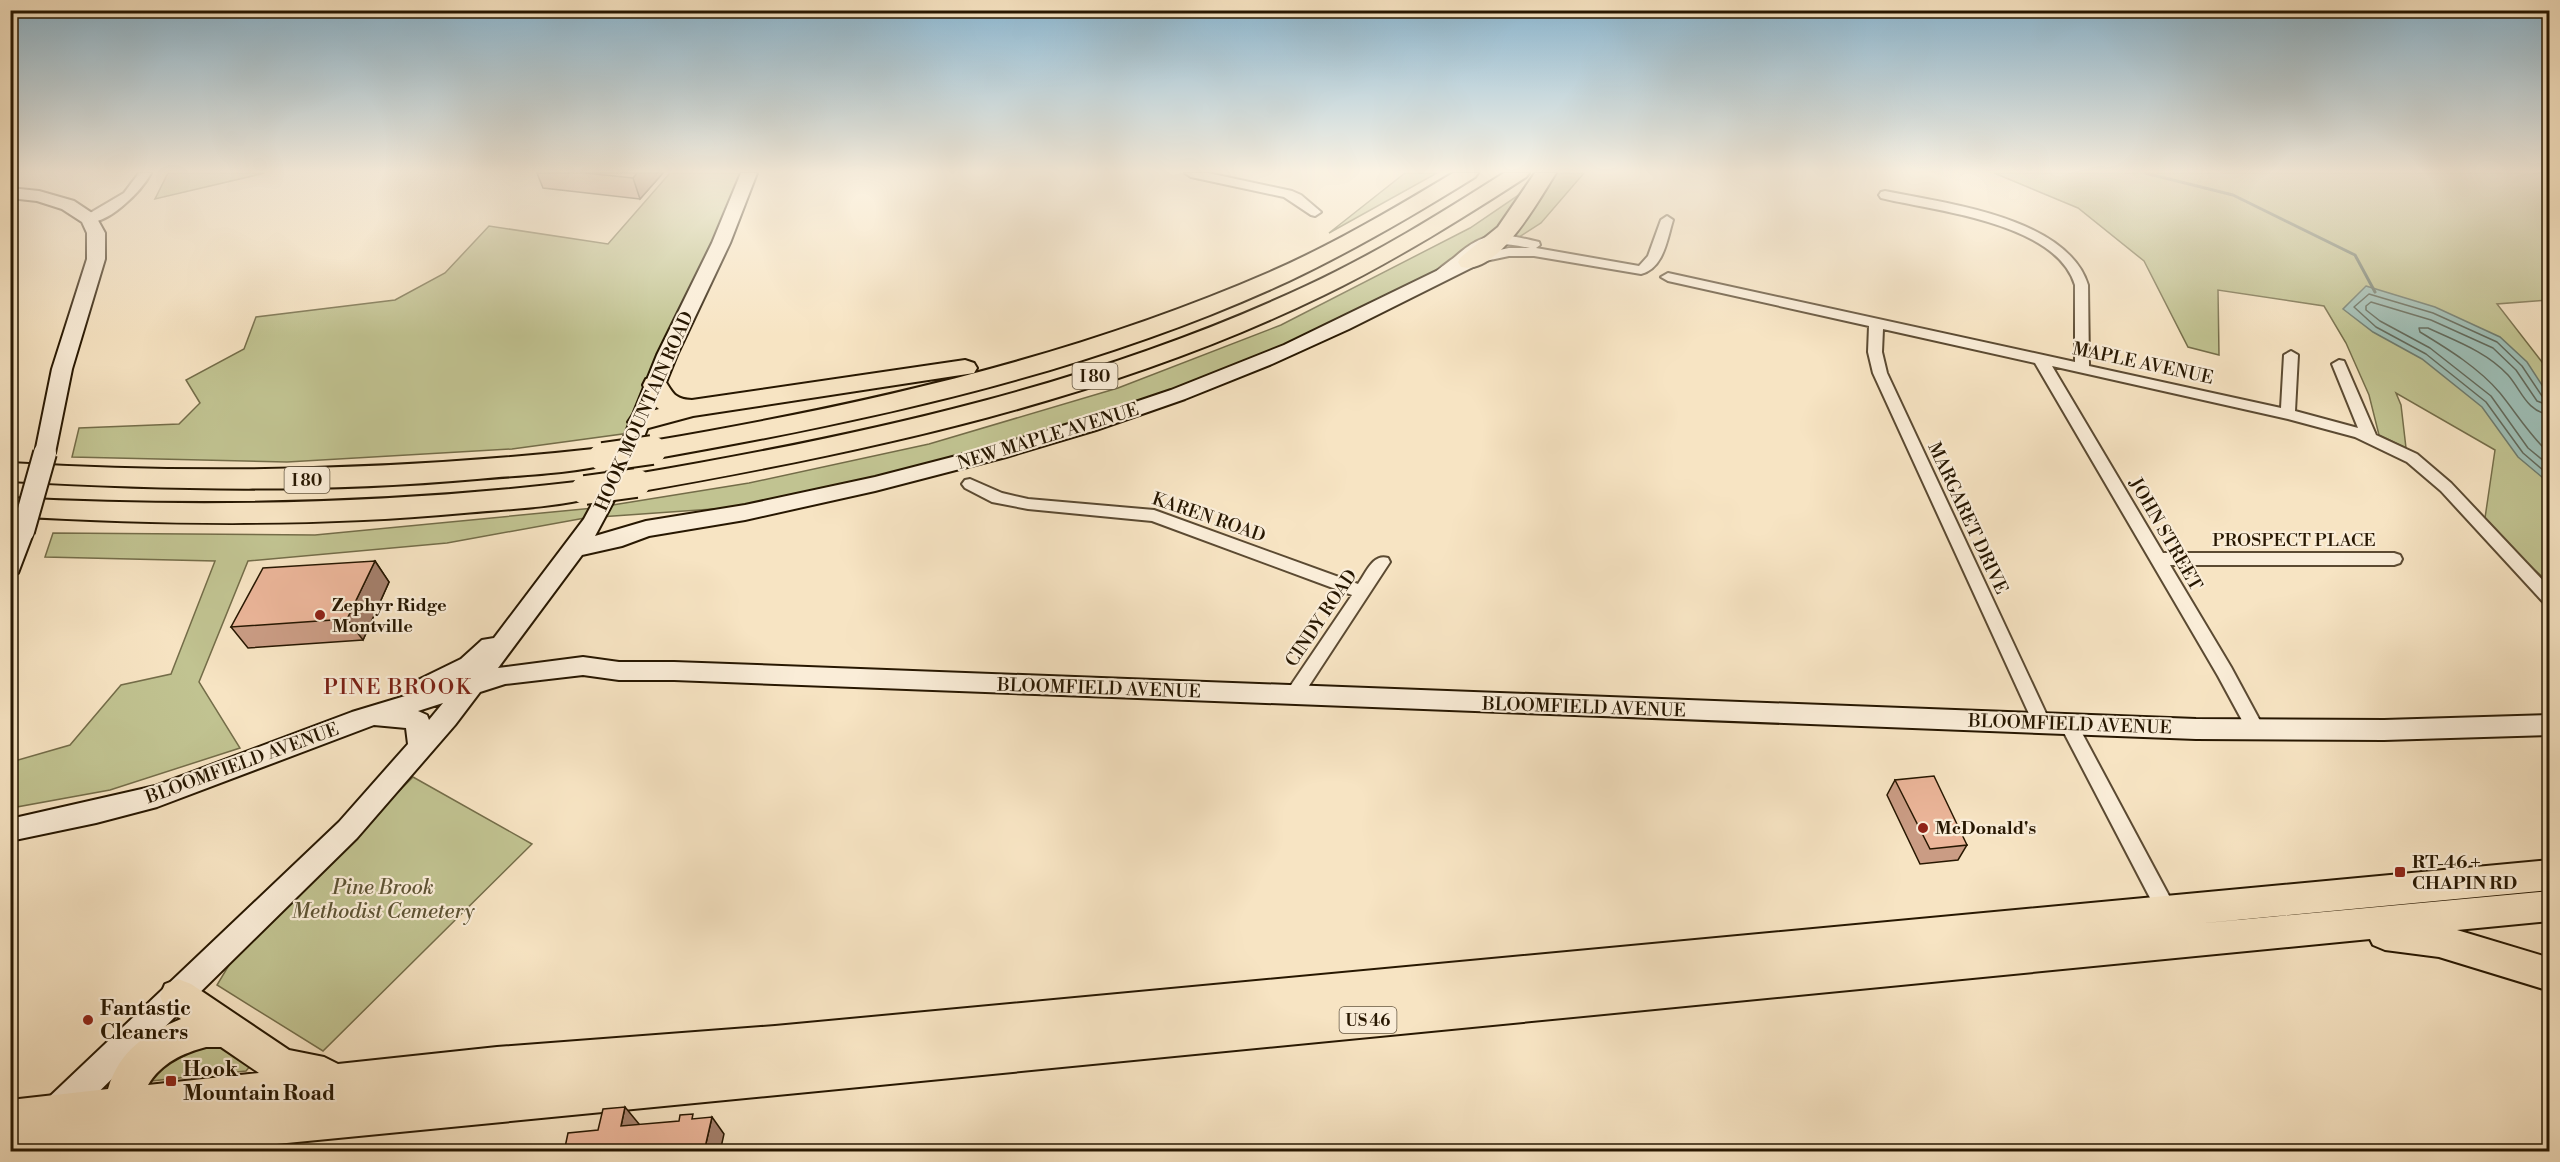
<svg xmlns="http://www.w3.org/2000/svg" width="2560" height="1162" font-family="'Libre Bodoni',serif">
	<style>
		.green { fill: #c1c391; stroke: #746d49; stroke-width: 1.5 }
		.water { fill: #9dbeb6; stroke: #6e7b6e; stroke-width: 1.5 }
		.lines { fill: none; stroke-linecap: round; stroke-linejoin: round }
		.shore { stroke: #626a5c; stroke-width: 1.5 }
		.stream { stroke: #6e7b6e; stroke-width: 3 }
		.street-casing { stroke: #5b4a32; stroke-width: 4 }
		.secondary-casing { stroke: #271701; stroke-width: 4 }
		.highway-casing { stroke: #271701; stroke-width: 4 }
		.street { fill: #faedd8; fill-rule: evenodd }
		.secondary { fill: #faedd8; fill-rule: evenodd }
		.highway { fill: #f7e4c3; fill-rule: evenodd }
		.secondary-bridge-casing { stroke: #271701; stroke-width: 26; stroke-linecap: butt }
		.highway-bridge-casing { stroke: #271701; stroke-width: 32; stroke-linecap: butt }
		.secondary-bridge { stroke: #faedd8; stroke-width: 22 }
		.highway-bridge { stroke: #f7e4c3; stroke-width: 28 }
		.wall { fill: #ca9c84; stroke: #271701; stroke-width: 1.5 }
		.shaded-wall { fill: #a47f6b; stroke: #271701; stroke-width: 1.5 }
		.building { fill: #ebb599; stroke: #271701; stroke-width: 1.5 }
		.poi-dot { fill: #8f2418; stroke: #faedd8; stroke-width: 2 }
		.labels { text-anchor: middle; stroke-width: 4.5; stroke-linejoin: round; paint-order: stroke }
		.shield { fill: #faedd8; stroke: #665742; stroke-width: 1.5 }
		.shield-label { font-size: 16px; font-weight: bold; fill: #271701 }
		.street-label { font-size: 18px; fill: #271701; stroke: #faedd8 }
		.poi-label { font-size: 18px; font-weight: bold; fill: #271701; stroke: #faedd8; text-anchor: start }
		.quarter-label { font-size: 21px; letter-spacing: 1.5px; fill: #7a1f14; stroke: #faedd8 }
		.near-park-label { font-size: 21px; font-style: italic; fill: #5d5333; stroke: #faedd8 }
		.near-poi-label { font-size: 21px; font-weight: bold; fill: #271701; stroke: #faedd8; text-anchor: start }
	</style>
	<rect width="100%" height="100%" fill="#f7e4c3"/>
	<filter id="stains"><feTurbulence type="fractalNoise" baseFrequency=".00333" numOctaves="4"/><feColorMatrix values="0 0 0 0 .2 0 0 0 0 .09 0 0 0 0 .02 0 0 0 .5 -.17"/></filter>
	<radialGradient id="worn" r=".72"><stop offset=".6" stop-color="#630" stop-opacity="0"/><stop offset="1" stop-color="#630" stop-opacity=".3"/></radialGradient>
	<path class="green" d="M168,173h97l-110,26z
		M670,173h82l-115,259 -125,17 -225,13 -215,-5 7,-29 100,-4 21,-21 -14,-23 58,-31 12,-32 139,-17 50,-27 44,-47 119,18z
		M1405,173h32l-108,60z
		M1551,173h33l-43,50 -58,37 -140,66 -260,102 -285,75 -213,15 -138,25 -199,18 -49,121 41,66 -130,42 -99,18v-46l59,-17 51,-60 50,-11 44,-113 -170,-4 8,-24 262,2 279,-27 155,-25 180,-39 189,-56 163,-63 189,-97z
		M1994,173h555v127l-52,4 52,67v212l-23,-21 -41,-44 10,-68 -99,-57 5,12 5,43 -27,-13 -10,-40 -23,-52 -22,-37 -106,-16 1,65 -31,-8 -44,-86 -66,-53z
		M413,777l119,67 -209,207 -106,-66 18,-30z
		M211,1038l40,27 -5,6 -105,11 12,-17z"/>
	<path class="water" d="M2366,286l69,21 65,30 27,25 22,34v87l-31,-26 -36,-50 -60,-48 -49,-27 -30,-23z"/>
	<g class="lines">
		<path class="shore" d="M2550,398l-8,-2 -20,-30 -25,-24 -64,-29 -64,-19 -15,13 22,20 50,27 60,48 37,51 27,23
			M2550,406l-13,-5 -21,-31 -23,-22 -62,-28 -60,-18 -5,4v4l14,11 50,27 61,48 37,52 22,18
			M2550,415c-24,-4 -28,-24 -42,-40 -21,-23 -52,-34 -80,-47h-9l1,4c28,17 59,36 80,61 17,21 30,43 50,61"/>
		<path class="stream" d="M2145,173l88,22 122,60 20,37"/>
		<defs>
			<path id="street" d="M139,173h12c-9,18 -45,54 -66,49l-2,-3 2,-3 39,-23z
				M1185,173h23l84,18 9,4 20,17 -6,4 -4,-1 -27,-18 -93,-20z
				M1885,191c59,12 182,26 203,94l1,81 192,42 3,-53 7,-4 7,4 -3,56 63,17 -26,-64 7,-4 5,1 32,74 41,19 34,29 99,105v17l-6,-2 -103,-112 -34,-29 -52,-25 -67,-18 -236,-53 111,187h231l6,2 2,4 -2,4 -6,2h-224l61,102 34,63 -3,5 -6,2 -6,-2 -32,-59 -183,-313 -152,-34 -1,23 5,21 164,351 -3,5 -6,2 -6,-2 -163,-356 -5,-21 1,-26 -201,-45 -7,-4 7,-4 407,89v-77c-19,-63 -141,-74 -194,-87l-2,-3 2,-3z
				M1667,216l6,4c-6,19 -9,48 -32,54l-107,-18h-25l-33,7 -7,-4 2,-3 38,-8h21c-51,-10 -46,-1 -84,29l-5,1 -7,-4c6,-7 15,-12 22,-18 31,-27 45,-23 83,-14l1,3 -4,3 103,18 9,-10 13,-36z
				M970,479l32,14 26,6 126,11 204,74c8,-11 15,-31 30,-26l2,4 -91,139 -6,2 -6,-2 -3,-5 3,-5 65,-96 -200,-74 -124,-12 -36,-7 -27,-14 -3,-4 3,-4z
				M2069,718l6,2 99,185 3,6 -3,6 -7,3 -7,-3 -100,-192 3,-5z"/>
			<path id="secondary" d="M741,173h16l-27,70 -53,112 -46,114 -36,67 51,-15 99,-16 130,-28 120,-31 87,-26 89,-30 113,-45 179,-87h12l3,4 -3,4 -126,63 -77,35 -87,35 -89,31 -90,27 -131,34 -130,29 -96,16 -27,10 -40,9 -84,113 85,-11 36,5h55l1522,57 188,1 166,-5v20l-166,5 -188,-1 -1522,-59h-55l-36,-5 -78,9 -25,8 -25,33 -98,113 -290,285 -11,4 -11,-4 -4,-11 4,-11 294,-279 69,-78 -2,-16 -32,-3 -217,82 -61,16 -86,18v-22l145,-33 197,-74 63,-19 -2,-5 3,-7 45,-22 21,-19 12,-2 90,-119 27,-50 46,-114 55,-112zM443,703l-14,17 -2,-5 -9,-4z
				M10,188l29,3 35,10 21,14 10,18v26l-33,110 -17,84 -3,5 -7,2 -7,-2 -3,-5 17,-84 35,-110v-26l-5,-11 -20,-13 -25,-8 -27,-3z
				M23,523l8,3 3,5 -16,42 -8,2v-40l5,-9z"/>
			<path id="highway" d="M1453,173h25l-3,4c-61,38 -121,73 -186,104 -201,93 -421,140 -637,178l-9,-3 -4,-6 4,-6 9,-3c212,-36 420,-83 618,-169 64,-28 123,-63 183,-99z
				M1504,173h25l-3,4c-66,43 -132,84 -202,118 -216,105 -453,156 -688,197l-9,-3 -4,-6 4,-6 9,-3c230,-39 458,-89 670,-188 69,-32 134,-72 198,-113z
				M1535,173h21c-17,26 -58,103 -95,94l-3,-5 3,-5 37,-30z
				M965,360l9,3 3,5 -3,5 -281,43 -52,14 -9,-2 -4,-6 4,-6 27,-7 -8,-6 -8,-18 3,-6 9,-2 9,2c9,14 10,20 28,21z
				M603,448l9,3 4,6 -4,6c-40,11 -93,12 -135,16 -155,14 -311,11 -467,2v-18c199,12 395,7 593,-15z
				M585,481l9,2 4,7 -4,7c-41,11 -88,12 -130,16 -151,14 -302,12 -454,3v-18c193,10 383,6 575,-17z
				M2550,860v30l-355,34 355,-33v30l-93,9 93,28v33l-111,-34 -54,-7 -12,-5 -3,-6 -2114,207 2,6h-248v-52l98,-11c11,-38 38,-56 73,-70l-16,-11 -5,-12 5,-12 13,-5 13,5 98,66 35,7 14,7 159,-17 278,-21zM206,1047h15l38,26 -111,12c13,-22 35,-32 58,-38z"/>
		</defs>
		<use href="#street" class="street-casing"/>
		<use href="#secondary" class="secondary-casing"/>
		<use href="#highway" class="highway-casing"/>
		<use href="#street" class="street"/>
		<use href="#secondary" class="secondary"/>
		<use href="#highway" class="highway"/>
		<defs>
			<path id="secondary-bridge" d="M23,531l22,-78"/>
			<path id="highway-bridge" d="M603,457l49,-7
				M585,490l51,-7"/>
		</defs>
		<use href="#secondary-bridge" class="secondary-bridge-casing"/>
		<use href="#highway-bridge" class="highway-bridge-casing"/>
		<use href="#secondary-bridge" class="secondary-bridge"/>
		<use href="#highway-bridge" class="highway-bridge"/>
	</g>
	<path class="wall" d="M537,173h126l-23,26 -97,-11z
		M375,561l14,21 -26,58 -115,8 -17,-21z
		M1895,780l72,65 -9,15 -38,4 -33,-69z"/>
	<path class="shaded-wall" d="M637,173h26l-23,26 -7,-21z
		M375,561l14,21 -26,58 -16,-21z
		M625,1107l14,17 -4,19 -14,-17z
		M712,1117l12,17 -4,18h-16z"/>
	<path class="building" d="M586,173h51l-4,5z
		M375,561l-28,58 -116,8 32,-59z
		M1934,776l33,69 -37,4 -35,-69z
		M625,1107l-4,19 58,-5 1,-6 13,-1 -1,5 20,-2 -8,35h-140l4,-19 30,-3 5,-21z"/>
	<linearGradient id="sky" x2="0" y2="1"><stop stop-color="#8ab8d4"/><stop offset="0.51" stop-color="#fbf3e4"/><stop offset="1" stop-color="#fbf3e4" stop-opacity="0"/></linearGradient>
	<rect width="2560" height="336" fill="url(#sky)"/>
	<g class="poi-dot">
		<circle cx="320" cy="615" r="6"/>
		<circle cx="1923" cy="828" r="6"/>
		<rect x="2394" y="866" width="12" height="12" rx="3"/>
		<circle cx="88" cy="1020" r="6"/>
		<rect x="165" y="1075" width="12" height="12" rx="3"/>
	</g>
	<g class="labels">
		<g class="shield">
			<rect x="1072.5" y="363" width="45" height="26" rx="4.5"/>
			<rect x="284.5" y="467" width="45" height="26" rx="4.5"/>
			<rect x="1339.5" y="1007" width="57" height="26" rx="4.5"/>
		</g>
		<g class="shield-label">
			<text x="1095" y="382">I 80</text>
			<text x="307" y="486">I 80</text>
			<text x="1368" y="1026">US 46</text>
		</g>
		<g class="street-label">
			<text transform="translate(2143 363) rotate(12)" y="6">MAPLE AVENUE</text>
			<text transform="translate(644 411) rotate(-66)" y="6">HOOK MOUNTAIN ROAD</text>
			<text transform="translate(1048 436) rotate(-17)" y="6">NEW MAPLE AVENUE</text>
			<text transform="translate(1209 517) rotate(19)" y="6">KAREN ROAD</text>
			<text transform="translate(1968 518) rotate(65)" y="6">MARGARET DRIVE</text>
			<text transform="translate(2166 534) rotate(60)" y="6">JOHN STREET</text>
			<text x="2294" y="546">PROSPECT PLACE</text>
			<text transform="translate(1321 618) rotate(-56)" y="6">CINDY ROAD</text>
			<text transform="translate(1099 688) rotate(2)" y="6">BLOOMFIELD AVENUE</text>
			<text transform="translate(1584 707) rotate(2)" y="6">BLOOMFIELD AVENUE</text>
			<text transform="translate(2070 724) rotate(2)" y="6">BLOOMFIELD AVENUE</text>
			<text transform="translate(242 763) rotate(-20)" y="6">BLOOMFIELD AVENUE</text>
		</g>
		<g class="poi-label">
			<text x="332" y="611">Zephyr Ridge<tspan x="332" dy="21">Montville</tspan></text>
			<text x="1935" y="834">McDonald's</text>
			<text x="2412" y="868">RT-46 +<tspan x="2412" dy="21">CHAPIN RD</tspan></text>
		</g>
		<g class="quarter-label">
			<text x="398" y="694">PINE BROOK</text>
		</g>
		<g class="near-park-label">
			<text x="383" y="894">Pine Brook<tspan x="383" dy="24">Methodist Cemetery</tspan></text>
		</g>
		<g class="near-poi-label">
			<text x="100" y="1015">Fantastic<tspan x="100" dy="24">Cleaners</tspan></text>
			<text x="183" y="1076">Hook<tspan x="183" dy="24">Mountain Road</tspan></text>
		</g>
	</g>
	<rect width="2560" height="1162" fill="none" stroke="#f7e4c3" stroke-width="36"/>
	<rect x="12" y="12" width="2536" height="1138" fill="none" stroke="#271701" stroke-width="3"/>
	<rect x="18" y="18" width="2524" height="1126" fill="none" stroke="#271701" stroke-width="1.5"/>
	<rect width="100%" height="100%" filter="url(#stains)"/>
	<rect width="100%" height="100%" fill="url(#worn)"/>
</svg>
